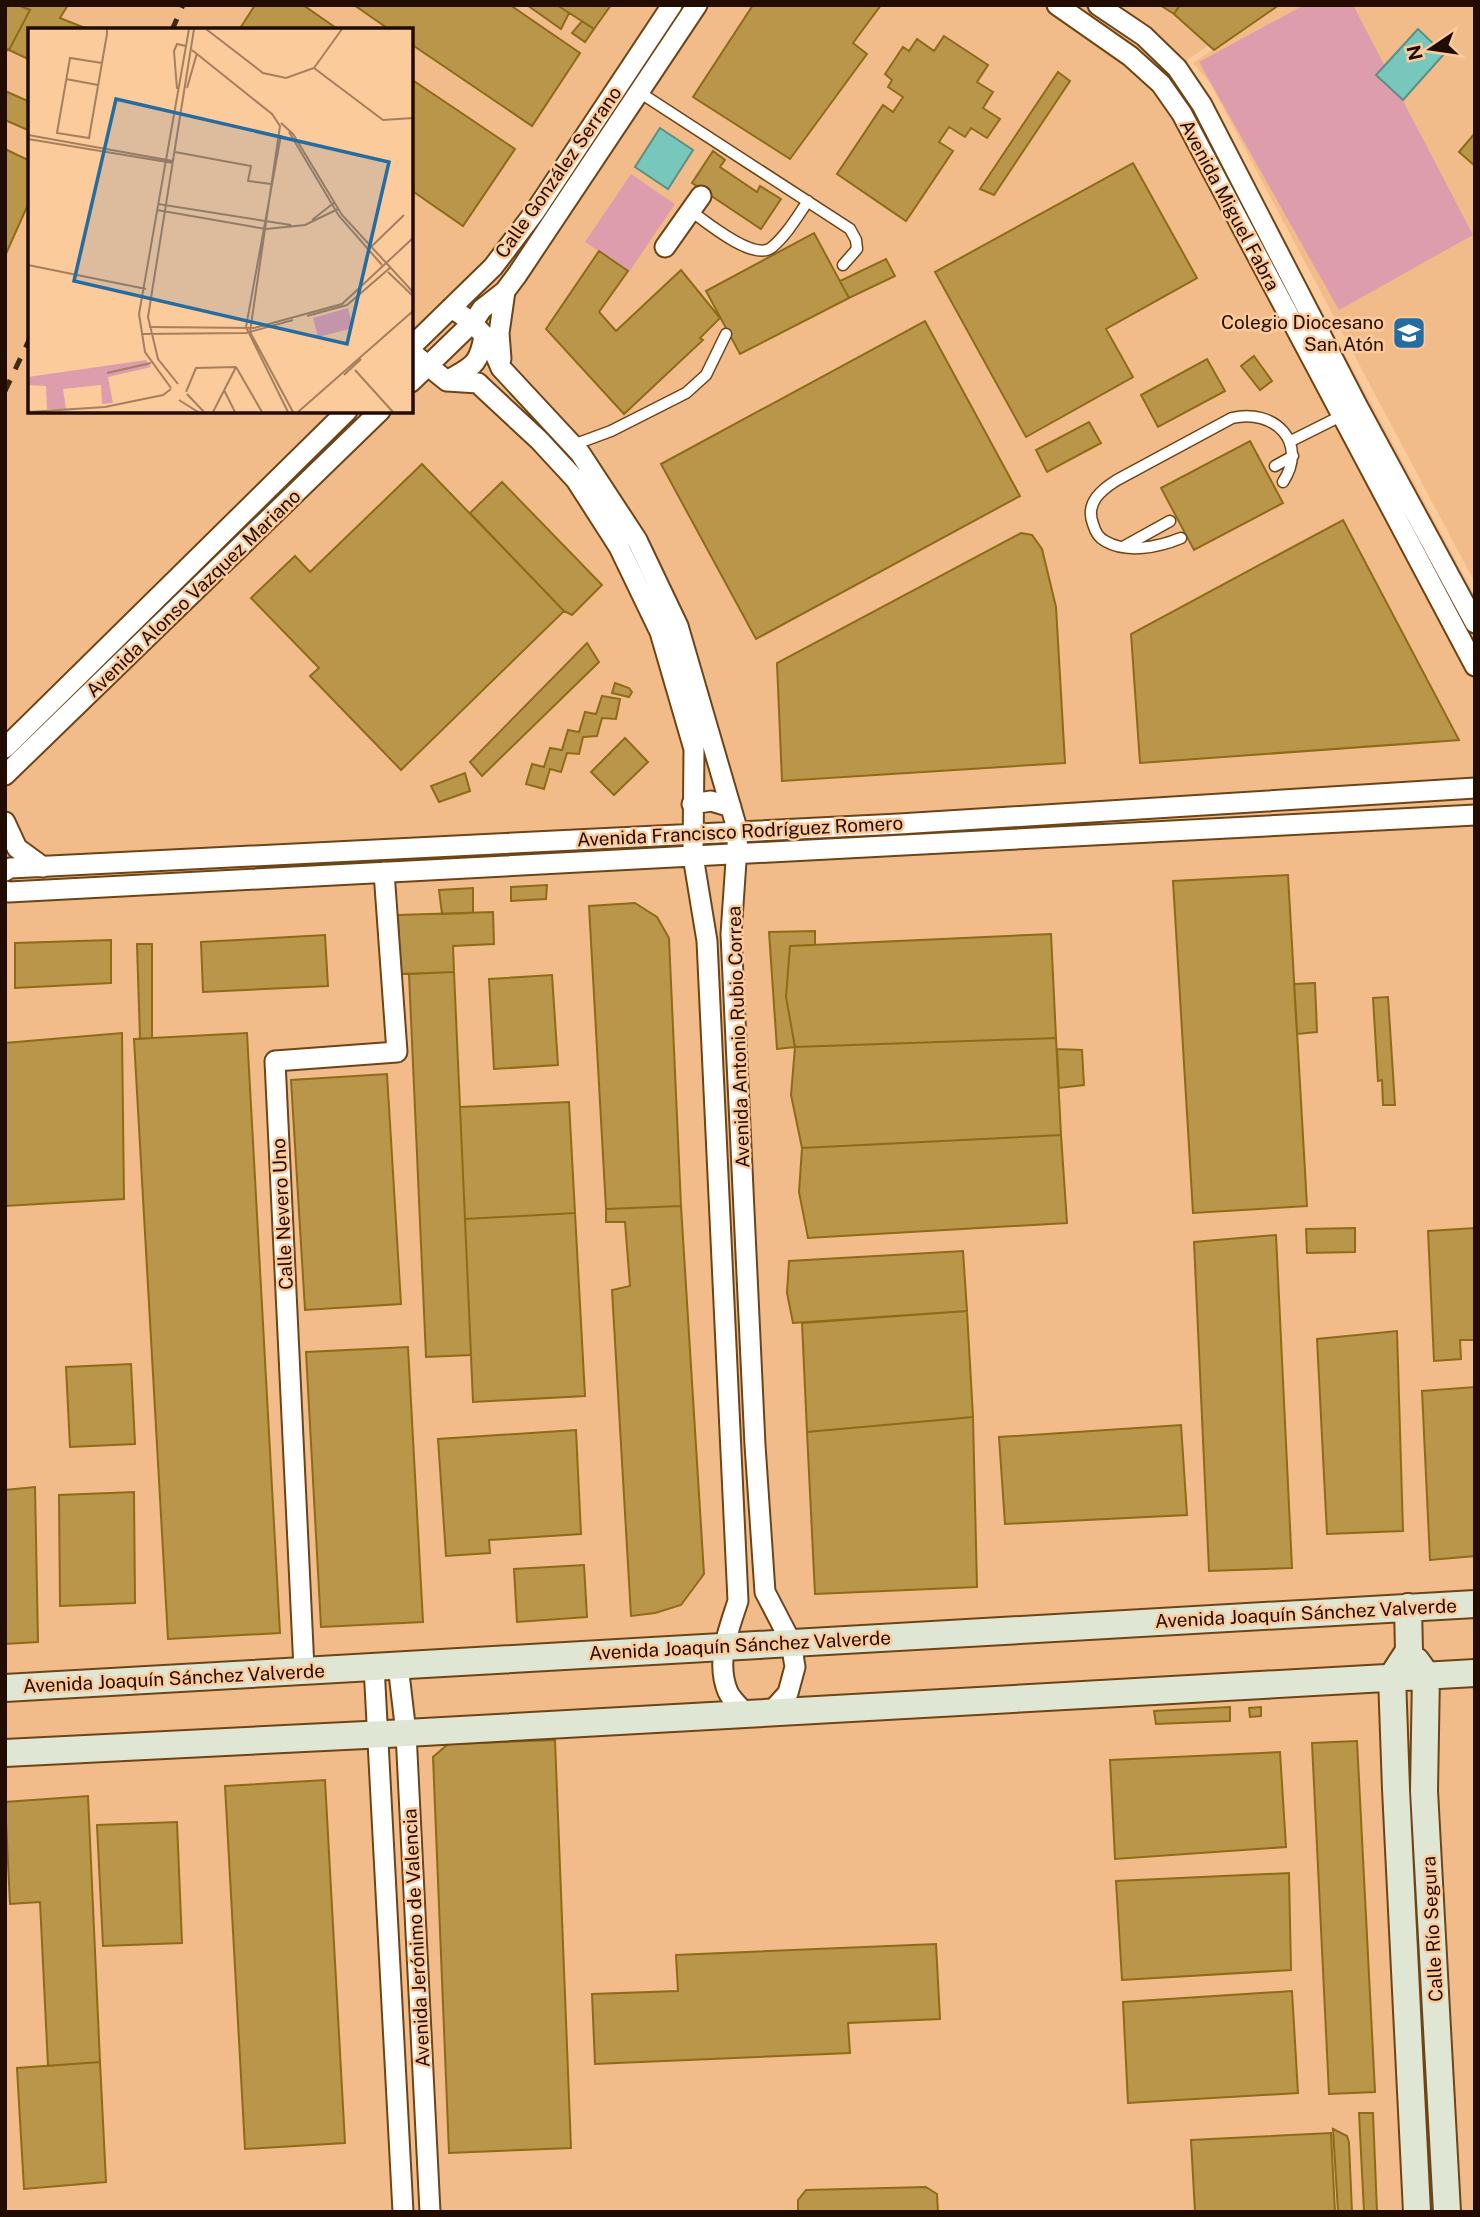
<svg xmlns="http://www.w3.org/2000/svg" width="1480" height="2217" font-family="'Public Sans',sans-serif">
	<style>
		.built { fill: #f2bc8a; fill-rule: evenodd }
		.green { fill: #de9dac }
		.water { fill: #77c7bc; stroke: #5e8f84; stroke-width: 2 }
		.building { fill: #b9964a; stroke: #8d6b17; stroke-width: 2 }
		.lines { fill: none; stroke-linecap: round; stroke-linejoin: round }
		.service-casing { stroke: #6e4416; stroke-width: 13 }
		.minor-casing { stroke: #6e4416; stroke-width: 23 }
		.secondary-casing { stroke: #6e4416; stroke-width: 30 }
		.service { stroke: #fff; stroke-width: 10 }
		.minor { stroke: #fff; stroke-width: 19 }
		.secondary { stroke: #dfe6d3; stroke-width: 26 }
		.rail { stroke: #412716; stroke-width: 5; stroke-dasharray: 12 12; stroke-linecap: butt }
		.labels { text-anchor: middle; stroke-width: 5; stroke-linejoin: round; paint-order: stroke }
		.street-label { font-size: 19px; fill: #220c00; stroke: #fccb9c }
		.poi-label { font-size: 19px; fill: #220c00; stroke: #fccb9c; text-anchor: end }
		.inset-road { fill: none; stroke: #a57f5e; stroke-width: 2 }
		.view { fill: #256ca1; fill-opacity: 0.15; stroke: #256ca1; stroke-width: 3.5 }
		.inset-edge { fill: none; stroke: #220c00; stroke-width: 3.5 }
	</style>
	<rect width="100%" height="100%" fill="#fccb9c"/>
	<path class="built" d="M5,5h1263l-81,55 288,536v1616h-1470zM30,30h381v381h-381z
		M1279,5h196v578l-265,-500 -17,-20z"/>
	<path class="green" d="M1304,5h49l120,230 -134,75 -140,-248z
		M631,174l44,30 -46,68 -44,-30z"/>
	<path class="water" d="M1418,29l26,25 -41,46 -27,-25z
		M660,128l33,22 -25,39 -33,-22z"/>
	<path class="building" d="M5,5h63l-8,13 30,12h-60v30l-25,-12z
		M5,5h13l12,5 -21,40 -4,1z
		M255,5h48l36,25h-100z
		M354,5h156l70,48 -48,73 -121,-82v-14h-21z
		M527,5h30l12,8 -8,16z
		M557,5h54l-17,24z
		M753,5h128l-28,38 14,11 -77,105 -97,-62z
		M1160,5h20l-6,9z
		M1180,5h99l-65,45 -40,-36z
		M582,21l12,8 -9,13 -13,-9z
		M944,36l44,29 -11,17 16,10 -10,16 17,11 -13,19 -16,-10 -6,9 -16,-10 -10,15 14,9 -47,70 -69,-47 46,-69 10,7 10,-15 -15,-10 4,-7 -7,-6 18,-27 6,4 8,-12 17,12z
		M1058,72l12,9 -76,114 -14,-6z
		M411,79l104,70 -52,77 -52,-36z
		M5,91l25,11v29l-25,-11z
		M1475,133v33l-16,-14z
		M5,149l25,12v39l-25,56z
		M713,151l12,9 -5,7 37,25 3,-6 21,13 -20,30 -69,-46z
		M1133,163l64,115 -91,51 27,48 -107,60 -91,-165z
		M814,233l35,65 -109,56 -34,-63z
		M599,251l29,20 -29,41 17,19 65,-61 39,48 -20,20 3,2 -79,74 -78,-85z
		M886,259l9,17 -46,22 -9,-17z
		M925,321l95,175 -264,143 -95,-175z
		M1254,356l18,25 -12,9 -19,-24z
		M1207,359l18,32 -67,36 -17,-32z
		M1089,422l12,21 -54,29 -11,-22z
		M1250,441l33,62 -89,47 -33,-62z
		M422,464l142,147 -163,159 -91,-94 9,-8 -68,-70 44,-42 15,16z
		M502,482l100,103 -30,30 -8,-4 -94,-98z
		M1343,520l116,220 -319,23 -9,-129z
		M1021,533l11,2 10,14 14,58 9,156 -283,18 -5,-118z
		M587,643l12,19 -117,114 -12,-14z
		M615,683l14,5 3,4 -3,5 -17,-4z
		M602,696l18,3 -4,20 -14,-1 -5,18 -14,1 -4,17 -12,-1 -6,19 -11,-3 -6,20 -18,-5 6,-20 12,3 6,-19 12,2 6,-20 11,2 6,-20 11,2z
		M625,738l23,24 -34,33 -23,-23z
		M465,773l5,18 -31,11 -8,-16z
		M1288,875l19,331 -114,7 -20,-332z
		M547,885l-1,14 -35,2v-14z
		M473,888v25l-31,1 -3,-24z
		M635,903l22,14 12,21 12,268 -75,3 -17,-303z
		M493,912l1,32 -41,2 1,26 -54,2 -2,-59z
		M815,931v14l-25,1 -4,51 9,50 -18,2 -8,-117z
		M1051,934l5,104 -261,9 -9,-50 4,-51z
		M325,935l3,51 -125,6 -2,-50z
		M111,940v43l-96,5v-45z
		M137,944h15v94l-12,1z
		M454,972l17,383 -45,2 -17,-383z
		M552,975l6,90 -64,4 -5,-90z
		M1315,983l2,49 -20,2 -3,-50z
		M1388,997l7,108h-12l-1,-25 -4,1 -5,-83z
		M122,1033l2,166 -119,7v-163z
		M247,1033l33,600 -112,6 -34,-600z
		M1056,1038l5,97 -259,13 -11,-53 4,-48z
		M1057,1049l25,1 2,35 -25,3z
		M387,1074l14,230 -96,6 -14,-230z
		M569,1102l6,111 -110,6 -5,-112z
		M1061,1135l6,88 -259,15 -9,-46 3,-44z
		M681,1206l23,368 -23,31 -26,8 -24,3 -19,-326 18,-4 -5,-64h-19v-13z
		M575,1213l10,183 -112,6 -8,-183z
		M1355,1228v24l-48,1 -1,-24z
		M1475,1228v112h-15l1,19 -27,2 -6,-130z
		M1276,1235l16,333 -83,3 -15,-329z
		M963,1251l4,60 -174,12 -6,-30 2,-32z
		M967,1311l6,106 -166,15 -5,-109z
		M1397,1331l6,200 -76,3 -10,-195z
		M408,1347l15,275 -102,5 -15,-275z
		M131,1364l4,80 -65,3 -4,-80z
		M1475,1387v169l-45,4 -8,-169z
		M973,1417l4,170 -162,7 -8,-162z
		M1181,1425l6,90 -182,9 -6,-87z
		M576,1430l5,104 -92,6 1,13 -44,3 -8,-117z
		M35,1487l3,155 -33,2v-154z
		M134,1492l1,111 -75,3 -1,-111z
		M584,1565l3,52 -70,5 -3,-53z
		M1230,1707v14l-74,3 -2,-13z
		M1261,1707v9l-11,1 -1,-9z
		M555,1740l16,408 -122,5 -16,-396 15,-13z
		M1357,1741l18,351 -46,2 -17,-351z
		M1280,1752l6,95 -171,12 -5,-99z
		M325,1780l20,363 -100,6 -20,-363z
		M88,1796l12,266 -52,4 -8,-164 -30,2 -5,-102z
		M177,1822l5,121 -79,3 -6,-121z
		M1289,1873l2,97 -169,10 -6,-99z
		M936,1944l4,75 -92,4 2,30 -255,11 -3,-70 86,-3 -2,-36z
		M1292,1991l6,102 -170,10 -5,-101z
		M100,2062l6,120 -82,7 -7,-121z
		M1359,2113h14l4,99h-13z
		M1333,2129l14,7 2,7 3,69h-14z
		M1331,2133l4,79h-140l-4,-72z
		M926,2187l11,7 1,18h-140v-12l8,-10z"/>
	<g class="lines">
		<defs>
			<path id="service" d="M639,92l211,137 6,11 1,9 -14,16
				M691,211c15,11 62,50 80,37 15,-12 26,-31 37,-47
				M1291,441l54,-27
				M573,445l38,-14 75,-38 20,-18 20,-41
				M1275,466l18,-10
				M1181,538c-22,9 -54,16 -76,3 -6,-3 -10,-10 -12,-17 -8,-21 8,-34 24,-44l115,-62c42,-10 77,24 51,64
				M1123,547l47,-26"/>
			<path id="minor" d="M1057,5l73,51 31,28 21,30 293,552
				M1098,5l46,31 33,32 25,37 156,302 117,216
				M665,247l36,-51
				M451,308c28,17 38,30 50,60l79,85 57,87 41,86 60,206 -7,102 24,511 10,147 26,50 4,25 -7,26 -17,19
				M411,347l82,-80 41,-54 138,-208
				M411,352l36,29 31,2 4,4 57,53 37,40 43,67 41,85 34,117 -1,107 14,85 31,660c-9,28 -23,61 -10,91 3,7 12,15 17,21
				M501,359l-2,-26 6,-42
				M447,381c25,-15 32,-15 37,-45
				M411,382l63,-61 8,-12 23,-18 12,-16 180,-270
				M5,748l342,-337
				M5,775l375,-364
				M692,804l19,-3 20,6
				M5,822l12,26 26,19
				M5,871l5,-3 889,-44 576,-36
				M5,891l4,1 1466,-77
				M398,1665l8,68 24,479
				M374,1666l29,546
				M304,1669l-29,-608 122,-9 -13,-180"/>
			<path id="secondary" d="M1408,1607l1,44 -17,26 4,112 21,423
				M1416,1661l10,14 -2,116 23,421
				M5,1688l1470,-84
				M5,1753l401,-20 1069,-60"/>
		</defs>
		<use href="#service" class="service-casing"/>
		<use href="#minor" class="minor-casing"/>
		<use href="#secondary" class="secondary-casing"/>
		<use href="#service" class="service"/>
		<use href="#minor" class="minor"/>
		<use href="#secondary" class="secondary"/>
		<path class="rail" d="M172,30l11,-25
			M5,391l25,-53"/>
	</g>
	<defs>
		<symbol id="school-square" viewBox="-11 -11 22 22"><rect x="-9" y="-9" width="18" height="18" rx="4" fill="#256ca1" stroke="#fccb9c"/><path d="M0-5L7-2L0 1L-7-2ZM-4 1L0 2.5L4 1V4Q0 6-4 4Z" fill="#fff"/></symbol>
	</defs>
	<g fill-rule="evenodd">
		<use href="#school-square" x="1390" y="314" width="38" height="38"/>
	</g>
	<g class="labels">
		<g class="street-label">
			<text transform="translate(558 172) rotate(-55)" y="7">Calle González Serrano</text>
			<text transform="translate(1230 205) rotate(62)" y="7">Avenida Miguel Fabra</text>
			<text transform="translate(193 593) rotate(-44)" y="7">Avenida Alonso Vazquez Mariano</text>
			<text transform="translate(740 831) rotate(-3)" y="7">Avenida Francisco Rodríguez Romero</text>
			<text transform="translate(738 1037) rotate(-92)" y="7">Avenida Antonio Rubio Correa</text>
			<text transform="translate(282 1214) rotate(-93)" y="7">Calle Nevero Uno</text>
			<text transform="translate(1306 1613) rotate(-3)" y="7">Avenida Joaquín Sánchez Valverde</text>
			<text transform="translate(740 1645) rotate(-3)" y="7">Avenida Joaquín Sánchez Valverde</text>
			<text transform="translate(174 1678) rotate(-3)" y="7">Avenida Joaquín Sánchez Valverde</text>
			<text transform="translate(1432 1929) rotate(-93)" y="7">Calle Río Segura</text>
			<text transform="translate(416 1938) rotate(-93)" y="7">Avenida Jerónimo de Valencia</text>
		</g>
		<g class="poi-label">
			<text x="1384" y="329">Colegio Diocesano<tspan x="1384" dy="22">San Atón</tspan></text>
		</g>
	</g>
	<g transform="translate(28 28)">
		<rect width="385" height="385" fill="#fccb9c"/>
		<path d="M320,280l5,20 -35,9 -5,-19zM118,332l5,7 -43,10 5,26 -11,1 -1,-19 -38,4 3,20h-19l-1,-23 -18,-1v-8z" fill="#de9dac"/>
		<path class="inset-road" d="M178,1l57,44 23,5 28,-10 28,-39M164,22l80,64 8,12 -30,206 43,80M74,35l-32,-5 -13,75 32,5 18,-104v-5M286,40l69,52 30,-2M38,51l32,6M159,60l10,-35M149,61l-3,-38 3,-7 9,2M253,95l12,11 49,81 71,77M261,104l50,84 43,49M0,107l145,26M253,107l-35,192 42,85M0,111l145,24M147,124l76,14 -3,15 23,3M130,176l133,21M129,182l109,19 39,-4 33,-16M284,192l23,-18M343,219l33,-32M0,237l118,24M360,244l25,24M279,288l40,-11 44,-38M121,299l105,1 88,-24 71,-66M114,306l104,-1 47,-13M208,339l26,45M327,342l38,42M79,345l44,-10M316,347l17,-16M150,356l-20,-25 -10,-42 46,-288M143,360l-26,-36 -6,-38 50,-285M196,362l11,22M158,364l10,-24 40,-1M159,366l17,18M151,372l19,12M0,384l77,-5 58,-12 8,-6M185,384l23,-45M270,384l115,-101"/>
		<path class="view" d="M88,71l273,63 -42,182 -273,-63z"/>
		<rect width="385" height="385" class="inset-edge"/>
	</g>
	<rect width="1480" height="2217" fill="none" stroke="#220c00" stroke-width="14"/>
	<g transform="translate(1431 49) rotate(257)" stroke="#fccb9c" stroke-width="5" paint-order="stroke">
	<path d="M0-5L12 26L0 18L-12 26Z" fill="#220c00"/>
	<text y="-10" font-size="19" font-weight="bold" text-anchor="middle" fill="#220c00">N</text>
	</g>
</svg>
